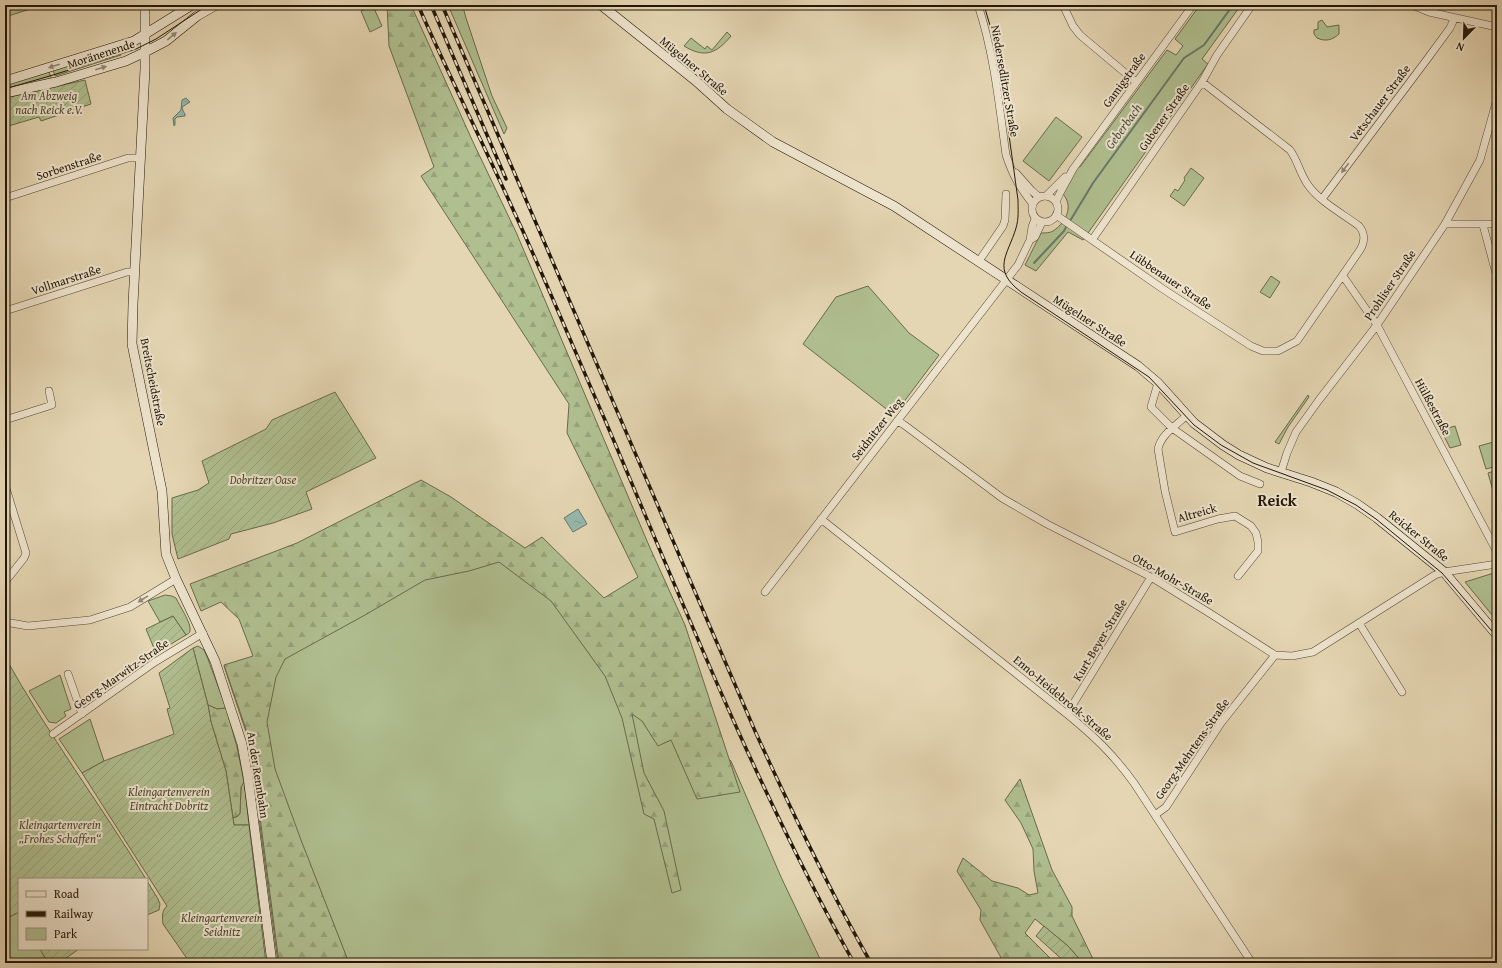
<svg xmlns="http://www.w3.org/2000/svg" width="1502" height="968" font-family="'Gentium Book Plus',serif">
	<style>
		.green { fill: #b0bf90; stroke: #686a4b }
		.forest { fill: url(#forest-firs); stroke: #686a4b }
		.garden { fill: url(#garden-furrows); stroke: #686a4b }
		.water { fill: url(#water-ripples); stroke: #67786a }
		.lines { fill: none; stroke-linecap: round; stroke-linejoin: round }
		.stream { stroke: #67786a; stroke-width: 2 }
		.street-casing { stroke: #524631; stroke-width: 8 }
		.secondary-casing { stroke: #211606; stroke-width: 10 }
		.street { stroke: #eee4ce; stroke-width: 7 }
		.secondary { stroke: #eee4ce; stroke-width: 9 }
		.tram { stroke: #211606; stroke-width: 1 }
		.rail-casing { stroke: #211606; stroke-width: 3.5 }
		.rail { stroke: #eee4ce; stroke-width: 2; stroke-dasharray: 6; stroke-linecap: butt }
		.oneway { fill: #928774 }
		.labels { text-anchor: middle; stroke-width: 4; stroke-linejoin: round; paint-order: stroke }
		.street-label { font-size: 12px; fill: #211606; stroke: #eee4ce }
		.park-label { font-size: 12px; font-style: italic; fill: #4c492f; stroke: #eee4ce }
		.water-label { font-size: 13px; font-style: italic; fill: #4a4f40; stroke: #eee4ce }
		.district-label { font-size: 16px; font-weight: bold; fill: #211606; stroke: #eee4ce }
	</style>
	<defs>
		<pattern id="forest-firs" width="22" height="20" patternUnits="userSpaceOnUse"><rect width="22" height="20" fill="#b0bf90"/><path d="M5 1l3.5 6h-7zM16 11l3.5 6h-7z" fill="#97a37b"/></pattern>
		<pattern id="garden-furrows" width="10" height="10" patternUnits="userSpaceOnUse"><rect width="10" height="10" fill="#b0bf90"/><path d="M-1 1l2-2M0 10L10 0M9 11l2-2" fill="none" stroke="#97a37b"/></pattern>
		<pattern id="water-ripples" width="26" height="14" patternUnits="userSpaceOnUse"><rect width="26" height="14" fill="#96b9ac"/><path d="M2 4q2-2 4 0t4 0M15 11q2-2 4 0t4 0" fill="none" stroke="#819e92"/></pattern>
	</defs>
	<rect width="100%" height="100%" fill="#e5d6b3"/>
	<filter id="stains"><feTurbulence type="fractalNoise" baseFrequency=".005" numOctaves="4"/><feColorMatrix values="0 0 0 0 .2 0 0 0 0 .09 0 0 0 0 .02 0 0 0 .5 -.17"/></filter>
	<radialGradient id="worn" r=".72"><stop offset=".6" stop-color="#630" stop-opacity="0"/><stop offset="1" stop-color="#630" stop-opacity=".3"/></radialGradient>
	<path class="green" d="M448,5h16l-1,2 3,11 26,78 15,32 -3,6z
		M1200,5h41l-39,54 6,5 -125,176 -15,-8 -32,39 -11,-6 16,-32c4,0 9,0 12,-2 14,-9 21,-26 9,-38l16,-27 2,1 87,-117 9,5 7,-9 -8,-7z
		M373,6l9,20 -12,6 -9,-21z
		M1322,20l5,7 12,-2v9c-7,6 -13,8 -22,4l-3,-4v-4l4,-1v-7z
		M727,32l4,4c-14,17 -26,23 -47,10l7,-8 14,11 2,-3 5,4z
		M120,50l1,5 -66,21 -2,-6z
		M48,72h1l3,8 -47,10v-7z
		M1056,117l26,20 -33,44 -26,-20z
		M1191,168l13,10 -20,28 -14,-10 5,-7 3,2 7,-11 -1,-2z
		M1271,276l9,6 -10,16 -10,-6z
		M868,286l41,47 30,22 -45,60 -91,-71 33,-47z
		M1308,395l1,2 -21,30 -9,17 -4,-2z
		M1455,426l6,19 -11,3 -9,-18z
		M1497,441v25l-11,3 -7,-23z
		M1497,470v20l-4,1 -5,-18z
		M471,522l260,239 50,116 41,86h-544l-29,-222 -25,-75 30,-7z
		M1497,572v49l-32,-39z
		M165,595l7,1 4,2c3,7 16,26 14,33 0,2 -2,3 -4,4l-13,-19 -13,6 -12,-21z
		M198,646l6,4 4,9 18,49 -9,1 -9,-4 -15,-57z
		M60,675l11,34 -7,3 2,4 -10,7 -7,-1 -20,-31z
		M90,719l14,42 -22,12 -23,-34z
		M244,782l5,43h-15l-1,-7 5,-2 2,-3 1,-26z
		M19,912v37h21l8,14h-43v-44z"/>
	<path class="forest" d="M387,5h24l62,137 43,90 134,316 35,77 55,167 -43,7 -26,-59 -13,6 -16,-25 -10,-7 12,59 20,38 17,79 -9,3 -18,-74 -10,-5 -22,-96 -17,-42 -54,-75 -52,-39 -30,9 -44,9 -60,35 -80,44 -9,18 -9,45 8,47 26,71 48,123h-70l-29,-222 -26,-76 29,-9 -14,-37 -18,-17 -20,9 -11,-27 107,-41 124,-63 30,17 74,51 17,-11 62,61 34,-21 -71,-144 2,-29 -148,-228 13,-9 -45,-121z
		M208,705l9,4 9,-1 11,39 7,35 -3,5 -1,26 -2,3 -5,2 -7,-47 -15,-49z
		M1020,779l32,91 20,37v9l23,47h-12l-15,-17 -33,-27 -10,14 30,30h-51l-24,-43 1,-10 -24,-39 6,-13 29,23 26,7 11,7 9,-2 -4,-22 -1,-22 -12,-26 -16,-23z"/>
	<path class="garden" d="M5,5h35v1l-35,11z
		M85,80l6,24 -50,17 -2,-4 -34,10v-29z
		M335,392l41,66 -70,34 6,17 -39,14 -42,11 -2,5 -51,20 -6,-25v-36l26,-8 11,-7 -7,-22 64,-32 6,-9z
		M173,616l13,19 -30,18 -10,-24z
		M193,648l15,57 3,17 15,49 8,54h15l17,138h-76l-27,-39c-1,-7 -1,-14 4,-18l-85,-133 22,-12 70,-27 -7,-25 3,-1 -11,-35z
		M5,657c43,77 95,147 141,222h-127v33l-14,7z
		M147,881l11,18 2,5 -1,6 -12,5z
		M1044,926l24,20 15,17h-17l-30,-27z
		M40,949h39l-20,14h-11z"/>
	<path class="water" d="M186,98l4,4 -8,5 1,4 2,3v2l-8,1 -2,2v6l-1,1 -1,-8 8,-8 1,-10z
		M578,509l9,15 -14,8 -9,-14z"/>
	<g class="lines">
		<path class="stream" d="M1070,221l23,-38 91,-125 20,-13 29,-40
			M1034,263l30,-32 3,-6"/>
		<defs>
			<path id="street" d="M978,5c16,48 21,99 28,150 7,21 13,31 26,48
				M1063,5l10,21 7,9 56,47
				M1412,5l17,7 68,15
				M1016,173l16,18 7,6
				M1032 209a13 13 0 1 1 26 0a13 13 0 1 1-26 0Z
				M1046,196l19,-19
				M5,198l123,-40h12
				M1322,199l106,-141 22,-30 4,-9
				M1056,202l4,-9 13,-24 120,-164
				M1056,215l107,74 88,57 12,5h15l19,-10 63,-91c5,-8 5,-17 -1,-24 -16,-12 -40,-25 -51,-41 -8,-11 -10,-24 -18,-35l-88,-68
				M1445,224h52
				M1483,225l14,52
				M1030,240l5,-3 7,-15
				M1092,240l110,-158 15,-27 35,-50
				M979,261l24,-35 2,-6 1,-26
				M1343,276l34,49 120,227
				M5,311l122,-39h7
				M1158,383l-7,24 21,21 68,48 20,8
				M1187,415c-10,10 -26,19 -29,34l7,42 10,41 43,-13 17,-3 16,10 5,7 2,9v9l-20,25
				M5,420l47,-15 -3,-14
				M897,421l6,3 99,74 45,26 104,53 60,37 64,41 17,1 21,-4 122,-77 9,-3 53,-8
				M1281,472l6,-19 9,-21 23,-32 58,-75 68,-101 35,-64 17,-61
				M5,485l21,68 -2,5 -19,24
				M821,519l246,195c27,22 46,40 67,69l118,180
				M765,592l253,-327 12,-25 2,-13 3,-8
				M5,622l23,4 62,-6 40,-13 46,-28
				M1359,623l43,69
				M68,674l14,40
				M1067,714l84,-137
				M53,734l102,-72 48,-29
				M1155,815l11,-8 55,-84 54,-68"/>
			<path id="secondary" d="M145,5v64l-12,235 -1,40 30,147 4,63 10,25 39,82 27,83 6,33 24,186
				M601,5l95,76 31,28 46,33 121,64 244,160 20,17 36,40 29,22 16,10 28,13 44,14 25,10 21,12 20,14 67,54 53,63
				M5,81l129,-40 58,-36
				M5,93l51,-11 70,-21 19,-9 21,-11 31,-25 19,-11"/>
		</defs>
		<use href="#street" class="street-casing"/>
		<use href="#secondary" class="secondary-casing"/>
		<use href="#street" class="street"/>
		<use href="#secondary" class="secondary"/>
		<path class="tram" d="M984,5l10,34 4,17 20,144c0,9 1,18 -2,28 -8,27 -25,41 5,64l128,85 45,48 27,20 32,18 74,27 29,15 20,14 66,54 55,64
			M5,89l48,-14 83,-26 20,-10 52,-34"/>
		<defs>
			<path id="rail" d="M418,5c31,71 66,140 98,211 31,67 59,136 89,204 78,183 151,369 249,543
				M431,5l75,174
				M442,5l313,726c36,79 73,157 116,232"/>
		</defs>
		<use href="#rail" class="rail-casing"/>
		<use href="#rail" class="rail"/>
	</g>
	<defs><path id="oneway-solid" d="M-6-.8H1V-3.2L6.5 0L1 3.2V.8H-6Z"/></defs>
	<g class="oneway">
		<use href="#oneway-solid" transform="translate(172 36) rotate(-39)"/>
		<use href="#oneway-solid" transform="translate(54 66) rotate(163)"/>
		<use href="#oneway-solid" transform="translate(101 68) rotate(-17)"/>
		<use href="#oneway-solid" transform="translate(1345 168) rotate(127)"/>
		<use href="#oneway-solid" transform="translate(143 599) rotate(148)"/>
	</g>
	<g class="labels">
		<g class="street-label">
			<text transform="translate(101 54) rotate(-18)" y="4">Moränenende</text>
			<text transform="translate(694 66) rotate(40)" y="4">Mügelner Straße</text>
			<text transform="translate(1124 80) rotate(-54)" y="4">Gamigstraße</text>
			<text transform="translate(1005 81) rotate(80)" y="4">Niedersedlitzer Straße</text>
			<text transform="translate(1380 103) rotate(-53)" y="4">Vetschauer Straße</text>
			<text transform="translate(1164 117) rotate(-55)" y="4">Gubener Straße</text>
			<text transform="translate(69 166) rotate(-18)" y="4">Sorbenstraße</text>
			<text transform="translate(66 280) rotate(-18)" y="4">Vollmarstraße</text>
			<text transform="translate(1171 280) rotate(34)" y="4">Lübbenauer Straße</text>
			<text transform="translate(1390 285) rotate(-56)" y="4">Prohliser Straße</text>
			<text transform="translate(1090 321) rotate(33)" y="4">Mügelner Straße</text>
			<text transform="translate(153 382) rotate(79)" y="4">Breitscheidstraße</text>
			<text transform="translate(1433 407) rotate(62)" y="4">Hülßestraße</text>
			<text transform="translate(877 429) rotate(-52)" y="4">Seidnitzer Weg</text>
			<text transform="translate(1197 513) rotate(-16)" y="4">Altreick</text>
			<text transform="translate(1419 536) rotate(39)" y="4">Reicker Straße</text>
			<text transform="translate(1173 579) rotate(30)" y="4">Otto-Mohr-Straße</text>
			<text transform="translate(1100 640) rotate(-59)" y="4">Kurt-Beyer-Straße</text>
			<text transform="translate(121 674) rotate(-35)" y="4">Georg-Marwitz-Straße</text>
			<text transform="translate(1063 698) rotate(40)" y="4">Enno-Heidebroek-Straße</text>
			<text transform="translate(1192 749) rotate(-55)" y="4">Georg-Mehrtens-Straße</text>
			<text transform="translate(258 775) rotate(81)" y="4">An der Rennbahn</text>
		</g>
		<g class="park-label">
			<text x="49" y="100">Am Abzweig<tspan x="49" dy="14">nach Reick e.V.</tspan></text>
			<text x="263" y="484">Dobritzer Oase</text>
			<text x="169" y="796">Kleingartenverein<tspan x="169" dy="14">Eintracht Dobritz</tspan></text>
			<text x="60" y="829">Kleingartenverein<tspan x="60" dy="14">„Frohes Schaffen“</tspan></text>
			<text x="222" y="922">Kleingartenverein<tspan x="222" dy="14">Seidnitz</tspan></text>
		</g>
		<g class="water-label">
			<text transform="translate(1123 126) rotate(-54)" y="5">Geberbach</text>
		</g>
		<g class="district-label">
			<text x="1277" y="506">Reick</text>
		</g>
	</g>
	<rect width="1502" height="968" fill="none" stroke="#e5d6b3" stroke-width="20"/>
	<rect x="6" y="6" width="1490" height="956" fill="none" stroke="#211606" stroke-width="2"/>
	<rect x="10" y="10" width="1482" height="948" fill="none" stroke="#211606"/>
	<rect x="18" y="878" width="130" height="72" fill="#eee4ce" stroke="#9c927e"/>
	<rect x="26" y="891" width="20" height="6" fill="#eee4ce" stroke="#9c927e"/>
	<text x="54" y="898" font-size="12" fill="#211606">Road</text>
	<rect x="26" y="911" width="20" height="6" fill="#211606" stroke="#9c927e"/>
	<text x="54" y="918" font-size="12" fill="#211606">Railway</text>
	<rect x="26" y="928" width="20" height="12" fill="#b0bf90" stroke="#9c927e"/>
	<text x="54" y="938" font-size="12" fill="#211606">Park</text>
	<g transform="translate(1464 38) rotate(203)" stroke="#eee4ce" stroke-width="3" paint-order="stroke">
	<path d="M0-3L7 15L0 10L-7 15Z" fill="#211606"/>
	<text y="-6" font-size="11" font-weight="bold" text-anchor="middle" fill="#211606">N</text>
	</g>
	<rect width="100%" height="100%" filter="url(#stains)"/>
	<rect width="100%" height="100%" fill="url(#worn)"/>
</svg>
